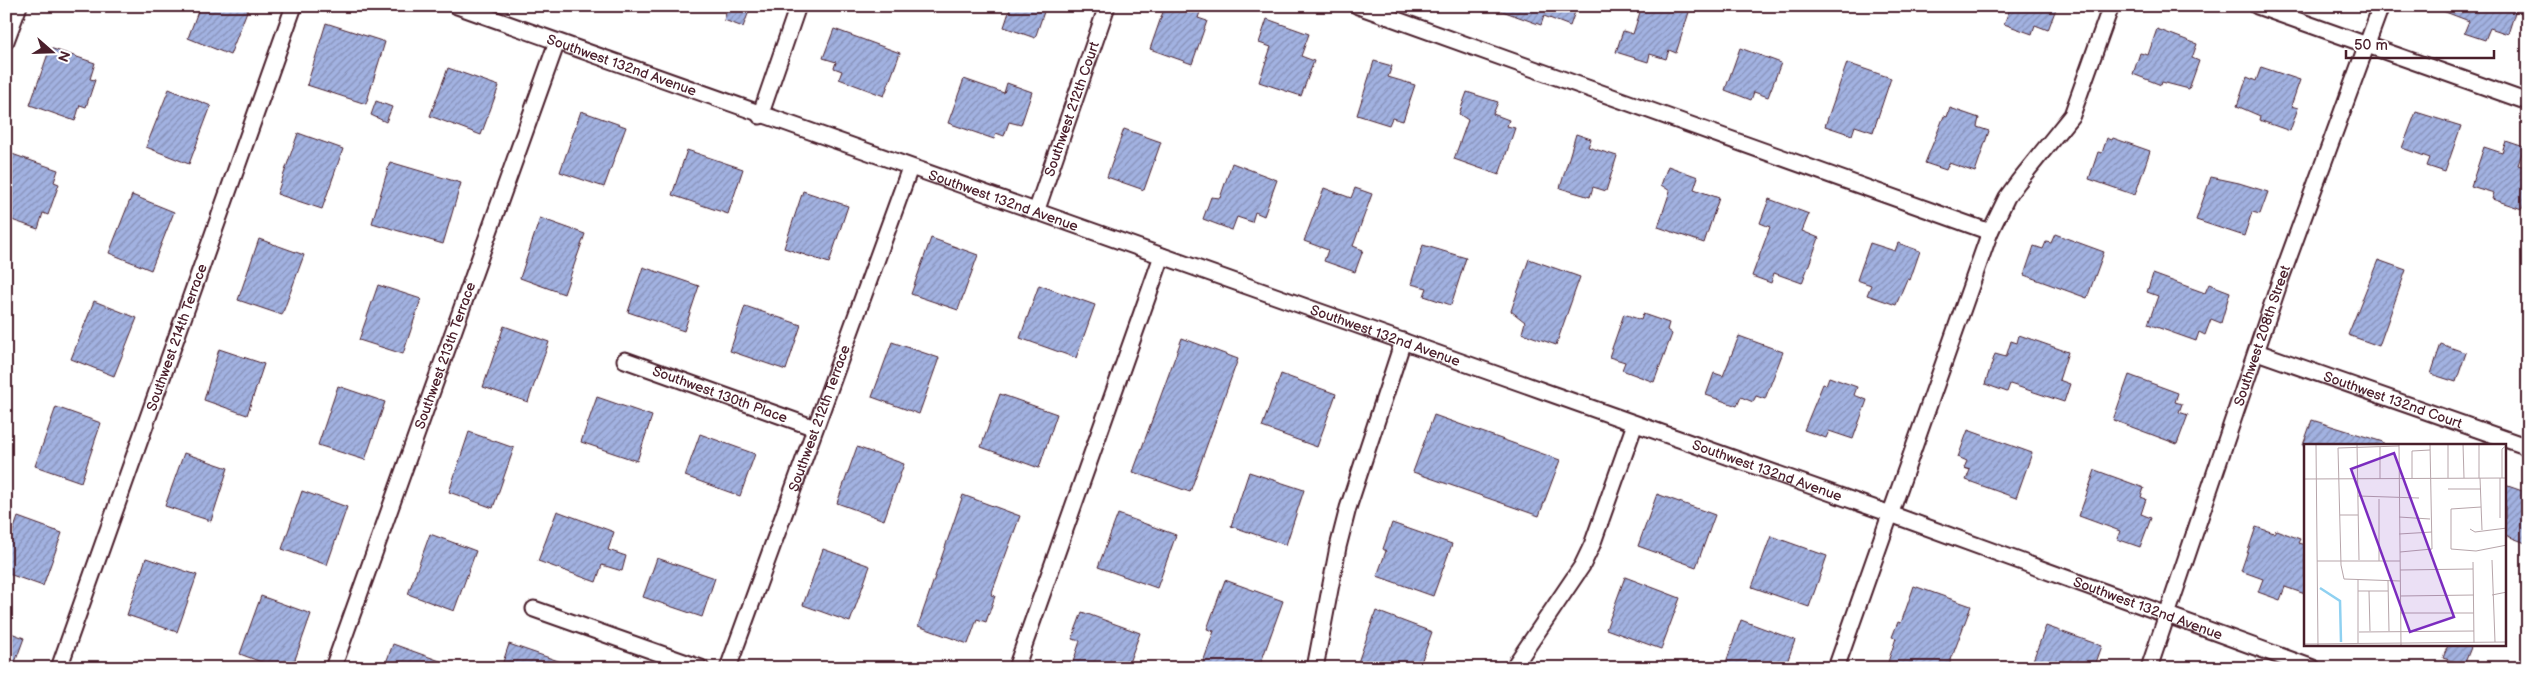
<svg xmlns="http://www.w3.org/2000/svg" width="2534" height="674" font-family="'Balsamiq Sans',sans-serif">
	<style>
		.building { fill: url(#building-hatch); stroke: #4a1f2b }
		.lines { fill: none; stroke-linecap: round; stroke-linejoin: round }
		.street-casing { stroke: #4a1f2b; stroke-width: 19 }
		.street { stroke: #fff; stroke-width: 15 }
		.labels { text-anchor: middle; stroke-width: 5; stroke-linejoin: round; paint-order: stroke }
		.street-label { font-size: 14px; fill: #4a1f2b; stroke: #fff }
		.inset-river { fill: none; stroke: #8fd1f1; stroke-width: 2.5 }
		.inset-road { fill: none; stroke: #b7a5aa; stroke-width: 1 }
		.view { fill: #7b2cbf; fill-opacity: 0.15; stroke: #7b2cbf; stroke-width: 2.5 }
		.inset-edge { fill: none; stroke: #4a1f2b; stroke-width: 2.5 }
	</style>
	<defs>
		<pattern id="building-hatch" width="6" height="6" patternUnits="userSpaceOnUse" patternTransform="scale(1.25)"><rect width="6" height="6" fill="#a2b2e1"/><path d="M-1 1l2-2M0 6l6-6M5 7l2-2" fill="none" stroke="#8690b7"/></pattern>
	</defs>
	<rect width="100%" height="100%" fill="#fff"/>
	<filter id="ink" filterUnits="userSpaceOnUse"><feTurbulence type="fractalNoise" baseFrequency=".02" numOctaves="2"/><feDisplacementMap in="SourceGraphic" scale="10" xChannelSelector="R" yChannelSelector="G"/><feConvolveMatrix kernelMatrix="1 2 1 2 8 2 1 2 1" color-interpolation-filters="sRGB"/></filter>
	<g filter="url(#ink)">
		<path class="building" d="M200,6h49l-19,49 -42,-17z
			M728,6h23l-8,21 -19,-7z
			M1011,6h35l-11,32 -31,-11z
			M1165,6h37l-4,12 9,3 -15,43 -42,-15z
			M1495,6h82l-7,20 -26,-10 -3,9 -47,-17z
			M1642,6h49l-15,47 -7,-3 -3,9 -16,-5 -2,8 -32,-10 7,-21 10,3z
			M2011,6h46l-9,24 -13,-5 -3,9 -28,-10z
			M2435,6h82l-9,28 -18,-6 -5,12 -21,-7 5,-12 -34,-13z
			M1267,19l42,15 -8,22 13,5 -13,35 -42,-14 12,-35 -12,-4z
			M326,23l59,19 -19,62 -59,-19z
			M834,29l66,24 -16,43 -45,-17 3,-8 -8,-3 2,-6 -13,-4z
			M2157,29l40,15 -5,14 7,3 -10,28 -27,-7 -1,3 -28,-11 7,-21 8,2z
			M50,48l45,15 -5,16 5,1 -9,27 -6,-2 -5,16 -45,-16z
			M1740,48l41,15 -13,34 -14,-5 -3,8 -26,-10z
			M1374,61l18,5 -4,11 27,8 -12,36 -11,-3 -3,7 -32,-10z
			M1847,63l44,15 -18,54 -18,-6 -3,9 -27,-9z
			M2261,67l39,13 -9,26 7,2 -8,23 -31,-11 1,-4 -23,-10 10,-29 9,4z
			M448,68l51,18 -18,49 -51,-19z
			M964,79l40,14 3,-10 25,9 -11,33 -12,-3 -5,14 -8,-3 -2,6 -46,-16z
			M169,89l42,17 -22,58 -43,-17z
			M1467,92l31,10 -5,12 16,6 -2,6 8,2 -16,47 -45,-16 14,-39 -9,-6z
			M376,101l16,6 -6,15 -15,-7z
			M1950,108l29,10 -2,9 12,4 -14,41 -26,-9 -3,7 -21,-7 19,-47 3,1z
			M581,111l45,16 -22,60 -44,-15z
			M2416,112l45,14 -16,46 -18,-6 3,-8 -28,-10z
			M1124,129l37,13 -17,48 -37,-13z
			M298,133l45,16 -21,60 -45,-15z
			M1576,134l15,5 -3,8 29,9 -11,35 -13,-4 -3,10 -30,-9z
			M2107,138l5,2 1,-2 37,13 -15,44 -46,-16 9,-27 4,1z
			M2506,141l18,6 -6,18 10,3v24l-6,17 -30,-10 2,-6 -23,-7 13,-39 18,6z
			M687,150l56,19 -15,45 -56,-19z
			M12,154l46,16 -4,12 5,2 -11,31 -5,-2 -5,16 -32,-11v-47z
			M390,162l71,21 -18,61 -71,-21z
			M1232,163l45,17 -13,36 -9,-4 -3,10 -15,-5 -5,13 -29,-11 8,-22 9,1z
			M1668,166l30,11 -4,12 25,9 -15,45 -46,-16 12,-36 -9,-6z
			M2211,177l28,6 29,9 -8,22 -8,-2 -8,24 -48,-16z
			M1324,188l27,10 4,-10 17,6 -19,52 10,4 -8,22 -31,-11 4,-11 -24,-9z
			M803,191l45,15 -19,57 -45,-15z
			M132,195l42,17 -23,58 -42,-17z
			M1769,199l40,15 -7,17 17,7 -17,45 -28,-10 -3,10 -19,-7 18,-49 -10,-4z
			M540,218l45,16 -21,60 -44,-16z
			M2055,234l49,18 -17,46 -63,-23 10,-29 9,3 3,-7 5,1z
			M931,238l47,17 -20,55 -47,-16z
			M259,239l45,16 -22,60 -44,-15z
			M1870,243l25,8 3,-8 22,8 -10,29 -3,-1 -11,26 -29,-10 4,-10 -14,-5z
			M1423,245l43,13 -15,47 -27,-9 3,-8 -16,-4z
			M1529,259l51,18 -24,68 -34,-12 3,-11 -14,-11z
			M2378,260l28,10 -27,76 -31,-11z
			M643,267l56,19 -15,45 -56,-19z
			M2153,274l52,19 4,-9 21,8 -9,31 -10,-4 -6,16 -6,-3 -3,9 -48,-17 10,-28 -11,-4z
			M378,285l43,14 -18,55 -44,-14z
			M1039,285l56,20 -19,53 -56,-20z
			M94,301l43,17 -23,58 -43,-17z
			M745,306l56,19 -15,45 -56,-19z
			M1624,314l17,6 2,-6 26,9 -2,7 5,4 -18,48 -32,-12 3,-8 -16,-5z
			M504,326l45,16 -21,60 -45,-15z
			M2019,335l49,17 -9,28 11,4 -6,18 -54,-18 -3,8 -22,-8 10,-30 11,3 5,-16 6,2z
			M1739,336l44,16 -18,47 -9,-3 -3,6 -12,-5 -4,9 -31,-11 8,-22 9,3z
			M1182,338l56,21 -48,133 -57,-20z
			M892,342l47,16 -20,56 -47,-17z
			M2441,344l25,9 -10,29 -25,-8z
			M219,349l45,15 -17,51 -43,-15z
			M1281,374l55,20 -19,53 -55,-20z
			M2129,375l49,18 -3,9 7,2 -3,8 9,3 -11,29 -64,-24z
			M1829,377l28,10 -3,8 13,5 -14,39 -24,-8 -3,7 -22,-8 19,-46 3,1z
			M338,386l47,16 -20,58 -47,-15z
			M1000,394l57,20 -18,54 -58,-21z
			M597,397l55,19 -15,45 -56,-19z
			M56,407l45,16 -20,59 -46,-16z
			M1434,415l126,45 -21,56 -126,-44z
			M2312,420l71,22v3h-80z
			M1968,430l64,23 -16,45 -50,-18 4,-10 -6,-2 3,-7 -9,-4z
			M469,432l45,16 -21,60 -44,-16z
			M700,434l55,20 -15,42 -55,-20z
			M857,447l47,17 -20,56 -47,-17z
			M184,453l44,15 -17,53 -46,-15z
			M2095,470l49,18 -3,9 5,2 -5,15 10,4 -11,29 -23,-8 3,-8 -41,-15z
			M1249,472l55,18 -18,55 -55,-19z
			M2505,485l23,8v51l-23,-9z
			M302,491l45,16 -20,58 -45,-16z
			M1657,494l58,21 -19,52 -58,-21z
			M963,495l57,21 -29,79 4,1 -9,26 -9,-3 -9,25 -50,-18z
			M557,511l57,21 -6,18 18,6 -4,15 -20,-6 -6,17 -58,-21z
			M1118,514l58,21 -19,53 -59,-21z
			M18,517l44,16 -19,53 -37,-13v-22z
			M1392,523l60,21 -19,52 -56,-20 9,-25 -3,-2z
			M2256,527l18,6 2,-3 24,9 -2,4 7,2v49l-20,-7 -5,13 -22,-8 5,-13 -22,-8z
			M430,534l46,17 -22,60 -46,-17z
			M1771,536l56,20 -18,51 -57,-20z
			M823,549l47,17 -20,56 -47,-17z
			M146,558l51,17 -20,57 -50,-17z
			M657,558l58,20 -13,39 -59,-20z
			M1625,577l55,21 -19,51 -55,-20z
			M1225,580l58,21 -24,67h-58l13,-37 -7,-2z
			M1914,586l57,20 -23,62h-62l10,-30 -4,-1 6,-15 3,1z
			M261,596l50,18 -19,54h-15l-37,-14z
			M1376,611l56,21 -13,36h-63z
			M1082,612l58,21 -13,35h-56l9,-27 -8,-2z
			M1741,620l54,20 -10,28h-61z
			M2046,626l56,20 -8,22h-64z
			M6,631l18,7 -11,30h-7z
			M393,644l61,22 -1,2h-69z
			M509,644l61,21 -1,3h-68z
			M2448,645h24l-8,20 -21,-7z"/>
		<g class="lines">
			<defs>
				<g id="street">
					<path id="s1" d="M457,6c475,170 952,337 1428,506 143,51 285,105 428,156"/>
					<path d="M1358,6l632,226"/>
					<path d="M2257,6l271,96"/>
					<path d="M6,41l13,-35"/>
					<path d="M760,116l38,-110"/>
					<path id="s2" d="M1036,212l71,-206"/>
					<path id="s3" d="M2257,352l271,95"/>
					<path id="s4" d="M625,360l190,68"/>
					<path d="M534,609l167,59"/>
					<path id="s5" d="M59,668l235,-662"/>
					<path id="s6" d="M333,668l224,-626"/>
					<path id="s7" d="M728,668l182,-500"/>
					<path d="M1016,668l146,-412"/>
					<path d="M1315,668l23,-121 10,-39 55,-167"/>
					<path d="M1513,668l69,-102 10,-21 43,-121"/>
					<path d="M1836,668l154,-436 17,-35 11,-15 54,-67 39,-109"/>
					<path id="s8" d="M2149,668l131,-387 101,-275"/>
				</g>
			</defs>
			<use href="#street" class="street-casing"/>
			<use href="#street" class="street"/>
		</g>
	</g>
	<g class="labels">
		<g class="street-label">
			<text dy="5" stroke="none"><textPath href="#s1" startOffset="175">Southwest 132nd Avenue</textPath></text>
			<text dy="5" stroke="none"><textPath href="#s2" startOffset="109">Southwest 212th Court</textPath></text>
			<text dy="5" stroke="none"><textPath href="#s1" startOffset="580">Southwest 132nd Avenue</textPath></text>
			<text dy="5" stroke="none"><textPath href="#s1" startOffset="985">Southwest 132nd Avenue</textPath></text>
			<text dy="5" stroke="none"><textPath href="#s8" startOffset="351">Southwest 208th Street</textPath></text>
			<text dy="5" stroke="none"><textPath href="#s5" startOffset="351">Southwest 214th Terrace</textPath></text>
			<text dy="5" stroke="none"><textPath href="#s6" startOffset="332">Southwest 213th Terrace</textPath></text>
			<text dy="5" stroke="none"><textPath href="#s4" startOffset="101">Southwest 130th Place</textPath></text>
			<text dy="5" stroke="none"><textPath href="#s3" startOffset="144">Southwest 132nd Court</textPath></text>
			<text dy="5" stroke="none"><textPath href="#s7" startOffset="266">Southwest 212th Terrace</textPath></text>
			<text dy="5" stroke="none"><textPath href="#s1" startOffset="1390">Southwest 132nd Avenue</textPath></text>
			<text dy="5" stroke="none"><textPath href="#s1" startOffset="1795">Southwest 132nd Avenue</textPath></text>
		</g>
	</g>
	<g transform="translate(2304 444)">
		<rect width="202" height="202" fill="#fff"/>
		<path class="inset-river" d="M16,144l20,13 1,41"/>
		<path class="inset-road" d="M12,0l2,202M53,0l2,116M95,0l2,202M144,0v34M159,0l1,34M175,0v34M95,2l-61,2 3,117 3,14 56,2M76,3v32M108,34v-27l18,-1M176,34l2,52M196,34v40M198,34v-29l5,-4M0,35l203,-1M144,45h33M54,52l61,2M75,55v62M177,63l-30,2v40l25,2 31,-6M36,71h18M95,73l31,2M166,85l5,3 32,-4M95,90l33,-2M96,108l32,-3 -2,-105M188,116l3,82M13,117h83M169,118l1,81M96,126l73,-1M54,136v64M84,137l1,50M54,147h30M65,147l1,40M188,151l15,-3M96,152l74,-1M96,169h74M55,188l115,-1M0,200l203,-2"/>
		<path class="view" d="M90,9l60,164 -44,15 -59,-163z"/>
		<rect width="202" height="202" class="inset-edge"/>
	</g>
	<rect width="2534" height="674" fill="none" stroke="#fff" stroke-width="25"/>
	<rect x="12" y="12" width="2509" height="649" fill="none" stroke="#4a1f2b" stroke-width="2" filter="url(#ink)"/>
	<g transform="translate(52 52) rotate(110)" stroke="#ffffff" stroke-width="4" paint-order="stroke">
	<path d="M0-4L9 19L0 12L-9 19Z" fill="#4a1f2b"/>
	<text y="-8" font-size="14" font-weight="bold" text-anchor="middle" fill="#4a1f2b">N</text>
	</g>
	<path d="M2346 50v8h148v-8" fill="none" stroke="#4a1f2b" stroke-width="2.5"/>
	<text x="2354" y="50" font-size="15" fill="#4a1f2b" stroke="#ffffff" stroke-width="4" paint-order="stroke">50 m</text>
</svg>
